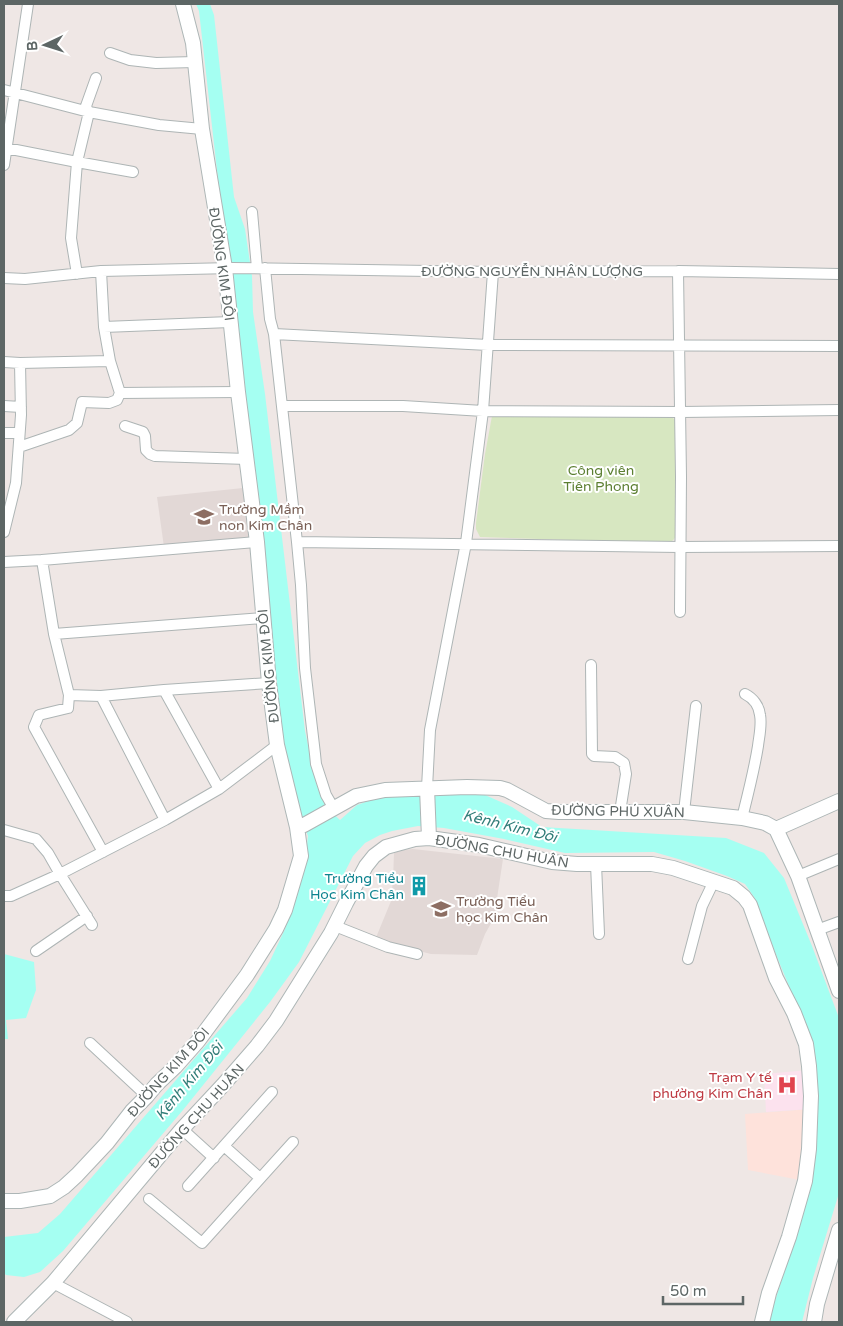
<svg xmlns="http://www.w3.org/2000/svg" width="843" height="1326" font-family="'Varela Round',sans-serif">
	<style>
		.commercial { fill: #fee2db }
		.education { fill: #e2d8d6 }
		.medical { fill: #fce2ee }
		.green { fill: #d7e7c1 }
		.water { fill: #a5fff2 }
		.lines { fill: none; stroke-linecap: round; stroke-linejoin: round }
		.street-casing { stroke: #aeb5b5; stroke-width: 12 }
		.secondary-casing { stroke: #adb6b6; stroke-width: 16 }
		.street { stroke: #fff; stroke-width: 10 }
		.secondary { stroke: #fff; stroke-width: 14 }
		.labels { text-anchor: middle; stroke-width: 4; stroke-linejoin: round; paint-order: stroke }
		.street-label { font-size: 14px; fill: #5d6665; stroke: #fff }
		.park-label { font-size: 14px; fill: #5c7f32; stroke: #fff }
		.education-label { font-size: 14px; fill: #785e54; stroke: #fff; text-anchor: start }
		.culture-label { font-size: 14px; fill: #0d838f; stroke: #fff; text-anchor: end }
		.health-label { font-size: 14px; fill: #be3a42; stroke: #fff; text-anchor: end }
		.water-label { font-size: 15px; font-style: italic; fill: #317d78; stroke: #fff }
	</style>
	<rect width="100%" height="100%" fill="#efe7e5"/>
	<path class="commercial" d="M811,1109l-6,72 -57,-11 -3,-56z"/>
	<path class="education" d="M243,488l7,49 -86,10 -7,-50z
		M413,849l90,10 -9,59 -9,16 -8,21 -46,-1 -56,-14 16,-39 2,-21 1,-27 9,-3z"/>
	<path class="medical" d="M809,1070l2,39 -45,3 -2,-38z"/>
	<path class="green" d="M492,416h177c5,2 7,4 8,9l-1,110c-2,6 -5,7 -11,8l-185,-6 -4,-8v-6l9,-69z"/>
	<path class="water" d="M196,4h14l4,11 20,182 11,32 7,47 1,36 12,82 40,337 11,52 9,23 15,14 17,-15 29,-10 56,-2 43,2 27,12 30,20 184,11 38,15 20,25 28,68 27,72v175l-26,85 -11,44h-32l2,-12 15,-46 27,-112 4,-32 -1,-28 -7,-55 -33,-80 -23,-60 -9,-13 -18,-8 -42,-15 -31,-9 -89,1 -61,-14 -60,-11 -26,-2 -26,5 -12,4 -15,8 -12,13 -54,106 -29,40 -87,108 -120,141 -23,21 -16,5 -18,-2 -2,-2v-36l34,-4 22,-19 187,-216 23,-37 15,-32 19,-59 4,-34 -9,-22 -15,-66 -57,-489 -28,-248z
		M4,954l30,8 2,28 -10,28 -20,2 2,19h-4z"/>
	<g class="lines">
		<defs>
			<path id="street" d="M110,53l20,7 26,3 39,-1
				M96,78l-10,28 1,3 2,3 70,13 43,4
				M4,90l85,22 -12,50 56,10
				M6,148l71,14 -6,76 6,36
				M4,165l24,-161
				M252,212l5,56
				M265,268l5,51 4,15 23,208 4,43 4,83 10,86 1,10 10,31 7,12
				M678,271l3,206 -1,135
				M4,278l21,1 76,-8
				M104,327l126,-5
				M274,334l214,11 351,1
				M4,362l16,1 90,-2
				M238,392l-118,1 -10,-32 -6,-34 -3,-56 131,-3 261,4 185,-1 161,3
				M4,406l17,1
				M283,406h120l80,5 198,1 158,-2
				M125,426l18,6 2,4 1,14 4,4 5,2 92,3
				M4,433h15
				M19,447l50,-17 8,-7 5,-21 27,1 8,-3 3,-7
				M4,532l12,-49 5,-68 -1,-52
				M297,542l383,5 159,-1
				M42,560l12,74 15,61 -1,13 -29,7 -5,12 69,125
				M4,562l38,-2 215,-18
				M54,634l209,-16
				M591,665l1,89 2,2 21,1 9,6 2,11 -6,38
				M164,690l55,99
				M69,695l32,1 63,-6 105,-7
				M101,696l64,124
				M427,788l3,-58 36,-187 17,-132 10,-139
				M684,812l12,-106
				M742,818c6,-24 12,-47 16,-72 1,-9 4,-21 2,-31 -1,-9 -7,-17 -15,-21
				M4,830l32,9 12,14 12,21 -49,22h-7
				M596,864l3,70
				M798,876l41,-17
				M92,925l-32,-51 105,-54 54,-31 58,-44
				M335,926l53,21 29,7
				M817,930l22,-8
				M36,951l51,-35
				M688,959l14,-53 12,-25
				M90,1043l57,53
				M182,1129l32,29
				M224,1146l36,32
				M188,1186l84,-94
				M149,1199l53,44 91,-101
				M53,1283l74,39"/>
			<path id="secondary" d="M427,788l2,50
				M297,827l7,-2 52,-29 29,-6 82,-3 33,1 7,2 39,21 13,1h125l58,6 23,5 11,6 22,47 41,115
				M776,829l63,-28
				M4,1201h16l30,-5 14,-9 13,-12 30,-32 25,-32 15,-15 10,-12 18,-17 23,-26 49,-66 29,-46 9,-19 16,-54 -4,-29 -20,-82 -8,-62 -12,-141 -19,-150 -13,-124 -23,-139 -9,-86 -10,-39
				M14,1322l39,-39 129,-154 41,-44 34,-39 19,-25 55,-88 15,-30 20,-37 8,-10 12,-9 29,-8 14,-1 50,7 73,17 25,2h75l21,4 60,20 11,9 6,8 26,73 18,35 12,31 3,22 2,30 -2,53 -4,32 -16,56 -20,56 -7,29
				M814,1322l3,-18 22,-74"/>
		</defs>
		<use href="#street" class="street-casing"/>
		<use href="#secondary" class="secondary-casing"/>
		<use href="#street" class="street"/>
		<use href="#secondary" class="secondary"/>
	</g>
	<defs>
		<symbol id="school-bare" viewBox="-9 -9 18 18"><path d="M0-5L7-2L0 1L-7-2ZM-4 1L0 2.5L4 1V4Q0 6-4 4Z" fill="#8d6e63" stroke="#fff" stroke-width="2.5" paint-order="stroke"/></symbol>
		<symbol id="building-bare" viewBox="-9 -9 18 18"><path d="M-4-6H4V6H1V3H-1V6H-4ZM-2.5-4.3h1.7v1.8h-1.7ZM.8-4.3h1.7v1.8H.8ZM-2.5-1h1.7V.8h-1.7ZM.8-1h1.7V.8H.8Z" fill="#0f9aa8" stroke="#fff" stroke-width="2.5" paint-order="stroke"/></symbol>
		<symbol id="hospital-bare" viewBox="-9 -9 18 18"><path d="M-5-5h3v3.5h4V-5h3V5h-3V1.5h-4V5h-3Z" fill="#e0444e" stroke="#fff" stroke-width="2.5" paint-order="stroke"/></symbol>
	</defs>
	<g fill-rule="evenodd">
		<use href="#school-bare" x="190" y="503" width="28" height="28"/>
		<use href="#building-bare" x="405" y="872" width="28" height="28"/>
		<use href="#school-bare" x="427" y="895" width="28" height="28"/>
		<use href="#hospital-bare" x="773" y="1071" width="28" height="28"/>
	</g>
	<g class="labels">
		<g class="street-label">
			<text transform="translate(222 264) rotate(82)" y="5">ĐƯỜNG KIM ĐÔI</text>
			<text x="532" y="276">ĐƯỜNG NGUYỄN NHÂN LƯỢNG</text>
			<text transform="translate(268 666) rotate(-96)" y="5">ĐƯỜNG KIM ĐÔI</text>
			<text transform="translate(618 811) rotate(1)" y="5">ĐƯỜNG PHÚ XUÂN</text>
			<text transform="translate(502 851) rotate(10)" y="5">ĐƯỜNG CHU HUÂN</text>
			<text transform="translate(168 1072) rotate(-48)" y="5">ĐƯỜNG KIM ĐÔI</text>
			<text transform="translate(196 1116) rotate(-48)" y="5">ĐƯỜNG CHU HUÂN</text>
		</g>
		<g class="park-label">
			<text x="601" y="475">Công viên<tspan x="601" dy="16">Tiên Phong</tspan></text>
		</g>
		<g class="education-label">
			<text x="219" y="514">Trường Mầm<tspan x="219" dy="16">non Kim Chân</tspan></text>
			<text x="456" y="906">Trường Tiểu<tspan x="456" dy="16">học Kim Chân</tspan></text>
		</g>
		<g class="culture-label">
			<text x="404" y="883">Trường Tiểu<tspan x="404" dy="16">Học Kim Chân</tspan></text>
		</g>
		<g class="health-label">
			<text x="772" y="1082">Trạm Y tế<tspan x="772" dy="16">phường Kim Chân</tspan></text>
		</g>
		<g class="water-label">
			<text transform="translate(510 826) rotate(14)" y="5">Kênh Kim Đôi</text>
			<text transform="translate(189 1081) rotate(-50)" y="5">Kênh Kim Đôi</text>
		</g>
	</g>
	<rect width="843" height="1326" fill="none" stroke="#5d6665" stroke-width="10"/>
	<g transform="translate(45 45) rotate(266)" stroke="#ffffff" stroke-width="4" paint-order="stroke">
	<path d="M0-4L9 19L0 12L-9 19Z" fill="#5d6665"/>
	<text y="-8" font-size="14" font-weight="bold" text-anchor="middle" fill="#5d6665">B</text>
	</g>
	<path d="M663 1296v8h80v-8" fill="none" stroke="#5d6665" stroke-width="2.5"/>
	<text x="670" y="1296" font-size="15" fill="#5d6665" stroke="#ffffff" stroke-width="4" paint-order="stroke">50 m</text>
</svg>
